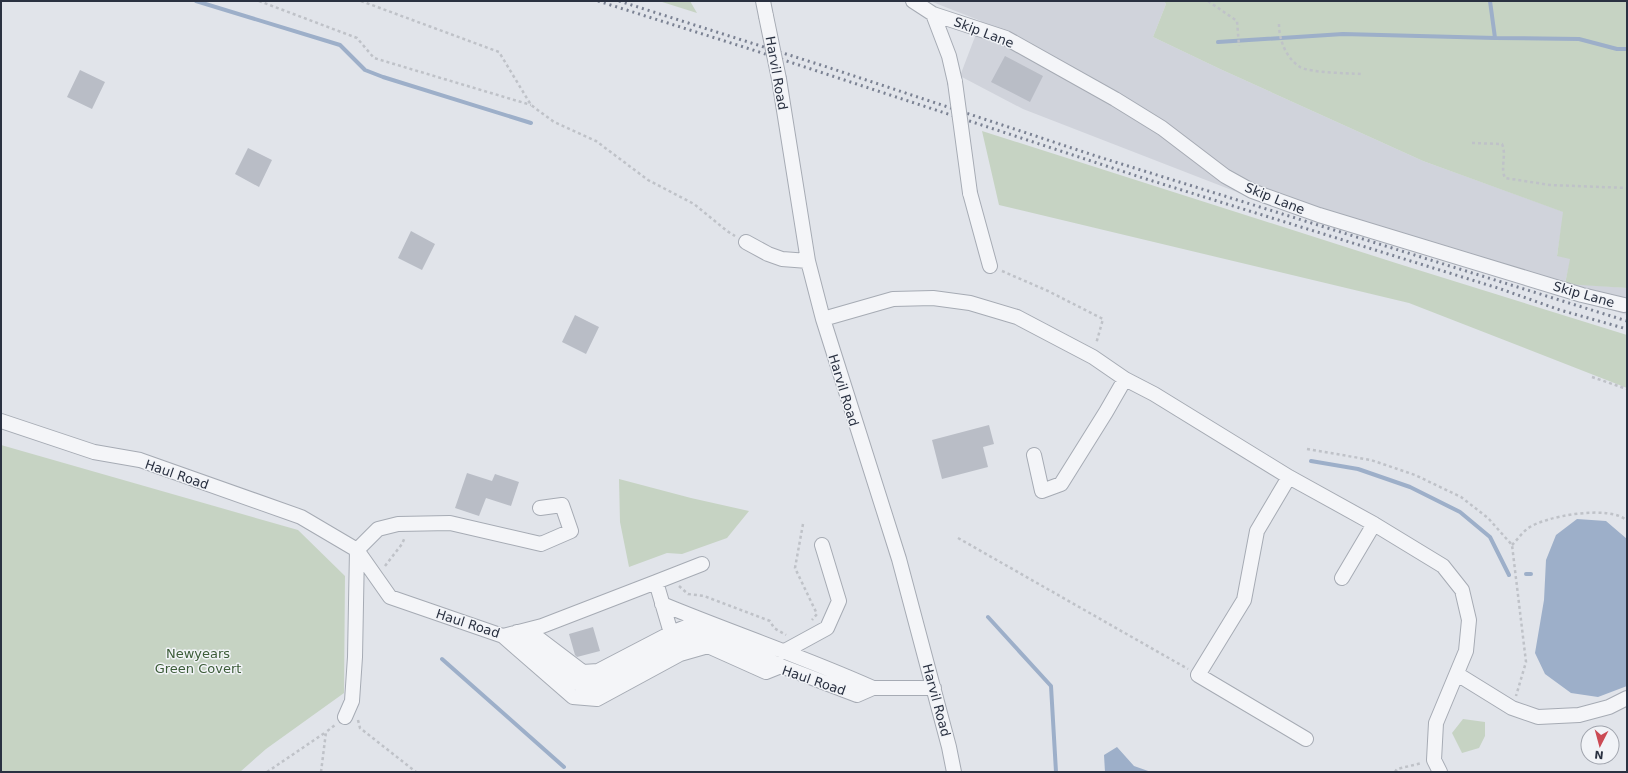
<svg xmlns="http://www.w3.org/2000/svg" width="1628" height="773" font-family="'DejaVu Sans',sans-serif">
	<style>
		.built { fill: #d0d3db }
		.green { fill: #c6d3c3 }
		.water { fill: #9dafc9 }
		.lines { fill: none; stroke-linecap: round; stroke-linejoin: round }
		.stream { stroke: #9dafc9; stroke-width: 4 }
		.building { fill: #b9bdc6 }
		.minor-casing { stroke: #a6abb4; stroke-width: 16 }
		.path { stroke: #bfc2c8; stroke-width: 2.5; stroke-dasharray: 3 3; stroke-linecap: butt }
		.minor { stroke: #f4f5f8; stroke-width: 14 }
		.rail { stroke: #7b8293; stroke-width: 3; stroke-dasharray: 2 4; stroke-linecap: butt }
		.minor-bridge-casing { stroke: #a6abb4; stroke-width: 16; stroke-linecap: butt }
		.minor-bridge { stroke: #f4f5f8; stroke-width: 14 }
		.labels { text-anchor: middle; stroke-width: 3; stroke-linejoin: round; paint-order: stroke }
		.street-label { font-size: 13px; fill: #2a3141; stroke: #f1f3f7 }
		.park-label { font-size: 13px; fill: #3c5c38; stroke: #f1f3f7 }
	</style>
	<rect width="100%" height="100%" fill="#e1e4ea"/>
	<path class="built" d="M930,1h234l2,3 -13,33 67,32 203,92 141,51 -7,43 14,3 -6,25 62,5v27l-367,-114 -237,-92 -63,-33 21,-55z"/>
	<path class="green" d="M659,1h31l7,12z
		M1164,1h463v287l-62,-4 5,-25 -13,-3 6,-44 -140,-51 -203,-92 -67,-32 13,-33z
		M982,131l417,133 228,71v53l-218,-85 -410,-98z
		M1,445l297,85 47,46 -1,117 -78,56 -26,23h-239z
		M619,479l72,19 58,13 -22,27 -45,16 -15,-1 -38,14 -9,-45z
		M1463,719l22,3v14l-6,12 -17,5 -10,-20z"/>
	<path class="water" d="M1577,519l29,2 21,18v147l-29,11 -27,-4 -26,-19 -10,-21 9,-53 2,-40 10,-25z
		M1117,747l17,19 17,6h-46l-1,-17z"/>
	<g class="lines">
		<path class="stream" d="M196,1l144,44 25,25 18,7 148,46
			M1490,1l5,37 84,1 38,10h10
			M1218,42l125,-8 152,4
			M1311,461l47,8 52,18 50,25 30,25 19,38
			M1526,574h5
			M988,617l63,69 5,86
			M442,659l122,108"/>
	</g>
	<path class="building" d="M1005,56l38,20 -13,26 -39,-20z
		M80,70l25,12 -13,27 -25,-12z
		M248,148l24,12 -13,27 -24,-13z
		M411,231l24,13 -13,26 -24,-12z
		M575,315l24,12 -13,27 -24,-12z
		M989,425l5,19 -11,3 5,20 -46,12 -10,-39z
		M467,473l25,8 3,-7 24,8 -8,24 -25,-8 -7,18 -24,-8z
		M593,627l7,24 -23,6 -2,-2 -6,-21z"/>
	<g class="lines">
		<defs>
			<path id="minor" d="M763,1l3,15
				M913,1l20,13 73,24 109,61 47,29 63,48 27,15 67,24 263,80 42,10
				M933,14l16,42 6,26
				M779,79l29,182 15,58 76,240 50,188 5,25
				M970,193l20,73
				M746,242l22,12 14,5 26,2
				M823,319l70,-20 40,-1 37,5 47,14 76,40 32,22 29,15 135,83 85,47 69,42 19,24 7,30 -3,31 -30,72 -2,37 6,12
				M1,421l93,31 46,8 161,57 56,33 33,47 113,39 39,-10 114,-44 15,51 9,21
				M1034,455l8,36 19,-7 45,-72 19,-33
				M1289,477l-32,54 -13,69 -46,75 108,64
				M1342,578l32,-54
				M656,582l46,-18
				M662,604c70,29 142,53 211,84
				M529,631l54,41 15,-1 73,-38 15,-6 24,7
				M517,632l65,54 21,-2 73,-39 34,-11 71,32
				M503,636l70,61 24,2 83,-45 28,-8 58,26 15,-6 76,29 16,-7h61
				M783,652l44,-24 12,-27 -17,-56
				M1457,674l55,34 26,9 41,-2 30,-8 18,-9
				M345,717l7,-16 3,-44 2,-107 21,-21 20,-5 52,-1 91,21 30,-13 -9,-26 -22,3"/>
		</defs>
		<use href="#minor" class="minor-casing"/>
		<path class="path" d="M259,1l98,37 17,20 157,47
			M361,1l138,51 32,53 23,17 42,19 52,39 46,24 33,27 8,5
			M1208,1l29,20 2,25
			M1356,1h1
			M1279,24c0,16 7,34 21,43 11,6 47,6 61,7
			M1472,143l30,1c5,11 -2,23 3,34l45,7 77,3
			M1002,271l46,20 55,28 -7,25
			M1592,377l35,12
			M1307,449l64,11 44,15 46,22 27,21 24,27 14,117 -10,34
			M803,524l-8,44 22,46 -5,6
			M958,538l230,131
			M1512,545c5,-5 9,-11 15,-16 16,-13 85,-25 100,-8
			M385,566l17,-22 3,-7
			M679,586l9,8 16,2 66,25 4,7 12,7
			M358,720l2,8 56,44
			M267,772l59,-40
			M321,772l5,-40 9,-7
			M1395,772l2,-3 25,-6"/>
		<use href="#minor" class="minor"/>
		<path class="rail" d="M598,1l152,48 393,129 358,111 59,21 67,19
			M619,1l208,66 272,90 528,164"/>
		<defs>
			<path id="minor-bridge" d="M766,16l13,63
				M955,82l15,111"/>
		</defs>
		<use href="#minor-bridge" class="minor-bridge-casing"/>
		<use href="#minor-bridge" class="minor-bridge"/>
	</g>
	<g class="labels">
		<g class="street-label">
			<text transform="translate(984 32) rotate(21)" y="5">Skip Lane</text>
			<text transform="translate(777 73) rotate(80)" y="5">Harvil Road</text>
			<text transform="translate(1275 198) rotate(22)" y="5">Skip Lane</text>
			<text transform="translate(1584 294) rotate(16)" y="5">Skip Lane</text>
			<text transform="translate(844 390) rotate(73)" y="5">Harvil Road</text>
			<text transform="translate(177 474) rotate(19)" y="5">Haul Road</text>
			<text transform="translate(468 623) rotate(18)" y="5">Haul Road</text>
			<text transform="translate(814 680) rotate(19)" y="5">Haul Road</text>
			<text transform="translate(937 700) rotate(75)" y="5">Harvil Road</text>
		</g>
		<g class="park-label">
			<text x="198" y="658">Newyears<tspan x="198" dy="15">Green Covert</tspan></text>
		</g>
	</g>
	<rect width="1628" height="773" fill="none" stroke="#2a3141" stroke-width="4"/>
	<g transform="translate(1600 745) rotate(186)"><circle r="19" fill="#f1f3f7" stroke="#a1a5ae"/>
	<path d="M0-3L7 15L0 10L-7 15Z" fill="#cb4a54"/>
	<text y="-6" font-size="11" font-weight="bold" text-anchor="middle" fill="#2a3141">N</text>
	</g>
</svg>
